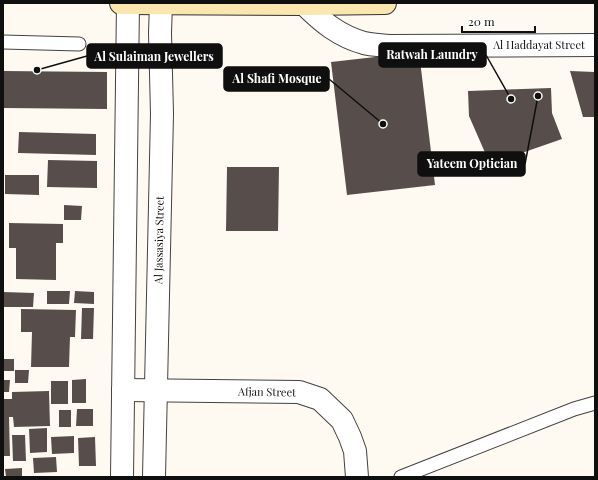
<svg xmlns="http://www.w3.org/2000/svg" width="598" height="480" font-family="'Playfair Display',serif">
	<style>
		.building { fill: #574e4c }
		.lines { fill: none; stroke-linecap: round; stroke-linejoin: round }
		.service-casing { stroke: #424242; stroke-width: 15 }
		.minor-casing { stroke: #424242; stroke-width: 24 }
		.tertiary-casing { stroke: #424242; stroke-width: 24 }
		.secondary-casing { stroke: #313131; stroke-width: 24 }
		.service { stroke: #fff; stroke-width: 13 }
		.minor { stroke: #fff; stroke-width: 22 }
		.tertiary { stroke: #fff; stroke-width: 22 }
		.secondary { stroke: #fbe6b0; stroke-width: 22 }
		.labels { text-anchor: middle; stroke-width: 4; stroke-linejoin: round; paint-order: stroke }
		.street-label { font-size: 11px; fill: #0f0f0f; stroke: #fff }
		.leader { fill: none; stroke: #0f0f0f; stroke-width: 1.5 }
		.callout-dot { fill: #0f0f0f; stroke: #fff; stroke-width: 1.5 }
		.callout { fill: #0f0f0f; stroke: #0f0f0f; stroke-width: 1.5 }
		.callout-label { font-size: 12px; text-anchor: middle; font-weight: bold; fill: #fff }
	</style>
	<rect width="100%" height="100%" fill="#fefaf2"/>
	<path class="building" d="M419,52l16,133 -88,10 -16,-133z
		M3,71l104,1v37l-104,-1z
		M570,71l25,1v45h-12z
		M551,88l1,25 10,26 -72,25 -21,-48 -1,-25z
		M19,132l77,2v21l-78,-2z
		M48,160l49,1v27l-50,-1z
		M227,167h52l-1,64h-52z
		M5,175h34v20l-34,-1z
		M64,205l18,1 -1,14h-17z
		M9,223l54,1v19h-7v37l-40,-1v-31h-7z
		M47,291h23l-1,13h-22z
		M75,291l19,1v12l-20,-1z
		M3,292l31,1 -1,14h-30z
		M82,308h12l-1,31h-12z
		M21,309l55,1 -1,27h-5l-1,30h-38l1,-35h-11z
		M3,359h11v12h-11z
		M15,370h14l-1,13h-13z
		M86,379v24h-14v-23z
		M3,380h7l-1,12h-6z
		M51,381h17v23h-17z
		M49,391l1,35 -36,1 -1,-10h-4l1,39h-7v-57h9v-7z
		M77,409h16v17h-17z
		M59,410h12v17h-12z
		M47,428v24l-17,1 -1,-24z
		M12,435h13l1,26h-13z
		M74,436v17l-22,1 -1,-17z
		M95,437l1,29h-17l-1,-28z
		M56,457l1,15 -23,1 -1,-15z
		M22,468v8l-16,1 -1,-8z"/>
	<g class="lines">
		<defs>
			<path id="service" d="M3,42l76,2
				M401,477l173,-68 21,-6"/>
			<path id="minor" d="M304,4c18,18 35,32 60,39 8,2 17,2 25,3l206,-1
				M123,390l176,2 21,7 22,21 8,17 5,14 2,26"/>
			<path id="tertiary" d="M122,477l6,-474
				M154,477l8,-363 -2,-81 1,-30"/>
			<path id="secondary" d="M121,3l183,1 81,-1"/>
		</defs>
		<use href="#service" class="service-casing"/>
		<use href="#minor" class="minor-casing"/>
		<use href="#tertiary" class="tertiary-casing"/>
		<use href="#secondary" class="secondary-casing"/>
		<use href="#service" class="service"/>
		<use href="#minor" class="minor"/>
		<use href="#tertiary" class="tertiary"/>
		<use href="#secondary" class="secondary"/>
	</g>
	<g class="labels">
		<g class="street-label">
			<text x="539" y="49">Al Haddayat Street</text>
			<text transform="translate(159 240) rotate(-89)" y="4">Al Jassasiya Street</text>
			<text transform="translate(267 392) rotate(1)" y="4">Afjan Street</text>
		</g>
	</g>
	<path class="leader" d="M511 99L486 55M37 70L87 56M383 124L329 79M538 96L525 164"/>
	<g class="callout-dot">
		<circle cx="511" cy="99" r="4"/>
		<circle cx="37" cy="70" r="4"/>
		<circle cx="383" cy="124" r="4"/>
		<circle cx="538" cy="96" r="4"/>
	</g>
	<g class="callout">
		<rect x="379" y="43" width="107" height="24" rx="4"/>
		<rect x="87" y="44" width="135" height="24" rx="4"/>
		<rect x="224" y="67" width="105" height="24" rx="4"/>
		<rect x="418" y="152" width="107" height="24" rx="4"/>
	</g>
	<g class="callout-label">
		<text x="432" y="59">Ratwah Laundry</text>
		<text x="154" y="61">Al Sulaiman Jewellers</text>
		<text x="277" y="83">Al Shafi Mosque</text>
		<text x="472" y="168">Yateem Optician</text>
	</g>
	<rect width="598" height="480" fill="none" stroke="#0f0f0f" stroke-width="8"/>
	<path d="M462 26v6h73v-6" fill="none" stroke="#0f0f0f" stroke-width="2"/>
	<text x="468" y="26" font-size="12" fill="#0f0f0f" stroke="#ffffff" stroke-width="3" paint-order="stroke">20 m</text>
</svg>
